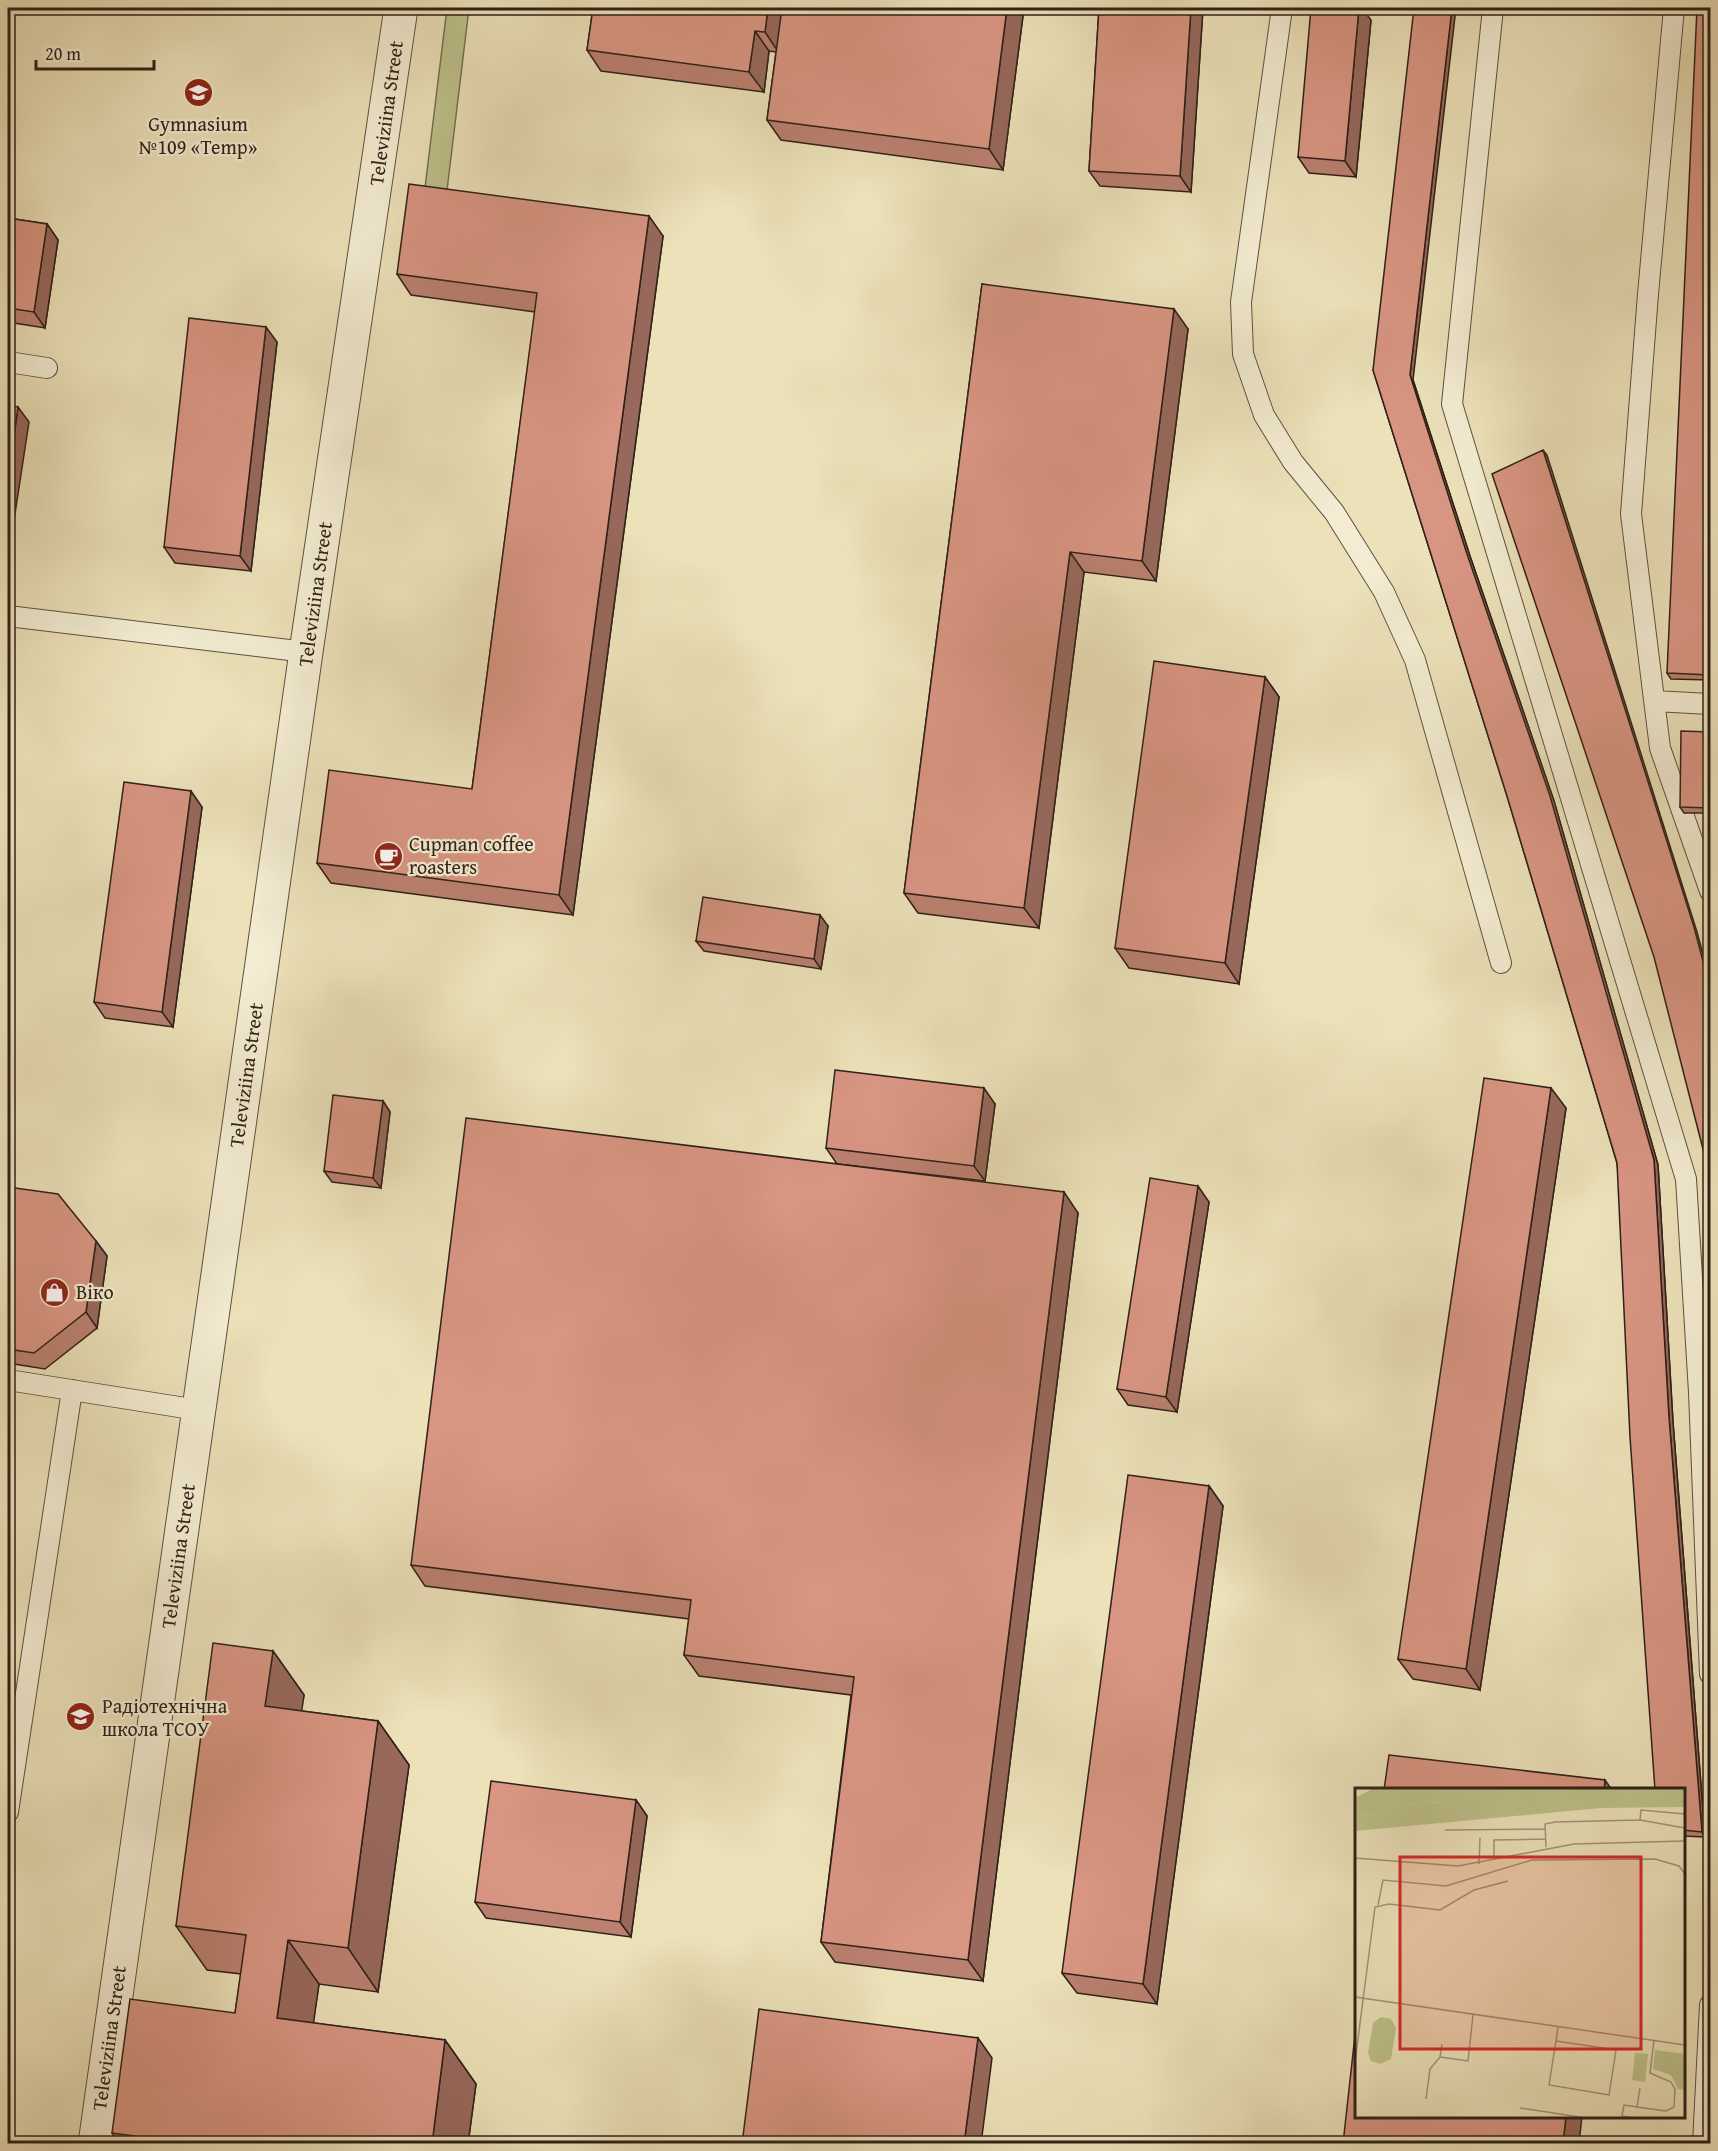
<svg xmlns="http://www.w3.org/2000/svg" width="1718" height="2151" font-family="'Gentium Book Plus',serif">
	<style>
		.grass { fill: #bdc18b; stroke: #767152; stroke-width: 1.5 }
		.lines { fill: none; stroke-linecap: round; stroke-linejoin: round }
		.service-casing { stroke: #5e5140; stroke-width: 22 }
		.tertiary-casing { stroke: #5e5140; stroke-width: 35 }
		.service { stroke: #f3ecd2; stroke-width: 20 }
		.tertiary { stroke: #f3ecd2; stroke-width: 33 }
		.wall { fill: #ba8070; stroke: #2f2118; stroke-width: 1.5 }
		.shaded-wall { fill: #97685b; stroke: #2f2118; stroke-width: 1.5 }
		.building { fill: #d89582; stroke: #2f2118; stroke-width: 1.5 }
		.labels { text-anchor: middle; stroke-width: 4.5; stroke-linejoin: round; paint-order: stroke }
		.street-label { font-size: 20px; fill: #2f2118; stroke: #f3ecd2 }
		.poi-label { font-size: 20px; fill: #2f2118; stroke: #f3ecd2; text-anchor: start }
		.inset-road { fill: none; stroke: #a09479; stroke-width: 1.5 }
		.view { fill: #d62828; fill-opacity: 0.15; stroke: #d62828; stroke-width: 3 }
		.inset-edge { fill: none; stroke: #2f2118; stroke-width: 3 }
	</style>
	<rect width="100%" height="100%" fill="#ece1b9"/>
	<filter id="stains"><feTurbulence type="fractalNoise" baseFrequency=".00333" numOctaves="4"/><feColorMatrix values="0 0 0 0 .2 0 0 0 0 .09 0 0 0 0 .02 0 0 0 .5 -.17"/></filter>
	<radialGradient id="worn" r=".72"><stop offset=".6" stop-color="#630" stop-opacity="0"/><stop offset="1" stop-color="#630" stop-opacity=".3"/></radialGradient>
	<path class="grass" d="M447,8h22l-24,199 -22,-3z"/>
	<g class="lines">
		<defs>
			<path id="service" d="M1282,8l-41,294 2,52 21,61 29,47 41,50 50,80 31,68 86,303
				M1493,8l-41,396 234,775 13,213 11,282
				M1674,8l-26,286 -17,220 29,234 50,143
				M8,362l39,6
				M8,616l298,36
				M1654,701l56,3
				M8,1380l190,30
				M8,1812l64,-422
				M1703,2144l7,-139"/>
			<path id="tertiary" d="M95,2144l211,-1492 95,-644"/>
		</defs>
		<use href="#service" class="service-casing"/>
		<use href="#tertiary" class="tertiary-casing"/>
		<use href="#service" class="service"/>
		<use href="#tertiary" class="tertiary"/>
	</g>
	<path class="wall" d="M593,8h431l-21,162 -222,-30 -14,-20 9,-68 -7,-1 -5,41 -163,-21 -14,-21z
		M1099,8h104l-12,184 -91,-6 -11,-15z
		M1371,20l-15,157 -47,-4 -11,-16z
		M8,218l39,6 11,16 -13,88 -37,-6z
		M663,236l-90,679 -242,-32 -14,-20 155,-74 63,-477 -124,-17 -14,-21z
		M982,284l206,45 -32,252 -72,-9 -45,356 -121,-15 -14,-20z
		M277,342l-26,229 -76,-8 -11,-16z
		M1373,370l40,10 57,176 84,245 104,364 15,257 32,415 -22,-1v-46l-66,-627 -110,-367z
		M1710,600v80l-39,-1 -4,-6z
		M1265,677l14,20 -40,287 -110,-16 -14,-20z
		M1710,732v81h-26l-4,-6z
		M202,807l-29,220 -68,-9 -11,-16z
		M828,926l-7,43 -117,-18 -8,-10z
		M383,1101l7,11 -9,76 -49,-6 -8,-11z
		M995,1104l-10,77 -148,-17 -11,-16z
		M1566,1108l-86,582 -67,-11 -15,-20z
		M8,1187l88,54 11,15 -10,72 -52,41 -37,-6z
		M1209,1202l-32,210 -49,-7 -11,-16z
		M1078,1213l-95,768 -148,-19 -14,-20 30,-247 -152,-19 -15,-21 5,-36 -264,-33 -14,-21z
		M1209,1486l14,20 -66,498 -80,-11 -15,-20z
		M273,1651l31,44 -3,16 77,10 31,44 -31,227 -59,-8 -6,39 132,17 31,44 -8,60h-348l-8,-11 123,-120 6,-39 -34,-4 -31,-44z
		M636,1800l11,16 -16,121 -145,-19 -11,-16z"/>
	<path class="shaded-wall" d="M768,8h17l-6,45 -14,-21z
		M1007,8h17l-21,162 -14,-21z
		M1191,8h12l-12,184 -11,-16z
		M1359,8h3l9,12 -15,157 -11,-16z
		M1452,8h4l-43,372 57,176 84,245 104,364 15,257 32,415 -3,-5 -33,-415 -15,-257 -244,-785z
		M755,31l14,20 -5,41 -15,-20z
		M649,216l14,20 -90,679 -14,-20z
		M47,224l11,16 -13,88 -11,-16z
		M1174,309l14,20 -32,252 -14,-20z
		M266,327l11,15 -26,229 -11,-15z
		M18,407l11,15 -18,118 -3,-5v-57z
		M1543,450l4,5 150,477 13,48v8z
		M1710,492v87l-1,26 -3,-5z
		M1070,552l14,20 -45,356 -15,-20z
		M1265,677l14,20 -40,287 -14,-21z
		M191,791l11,16 -29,220 -11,-15z
		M820,915l8,11 -7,43 -7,-10z
		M984,1088l11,16 -10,77 -11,-15z
		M1551,1088l15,20 -86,582 -14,-21z
		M383,1101l7,11 -9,76 -8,-10z
		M1198,1186l11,16 -32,210 -11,-15z
		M1064,1192l14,21 -95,768 -15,-21z
		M96,1241l11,15 -10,72 -11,-16z
		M1209,1486l14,20 -66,498 -14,-20z
		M273,1651l31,44 -8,55 -31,-44z
		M378,1721l31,44 -31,227 -30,-44z
		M1605,1780l7,10h-8z
		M636,1800l11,16 -16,121 -11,-15z
		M288,1940l31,44 -11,78 -31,-44z
		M978,2038l14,20 -11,86h-17z
		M445,2040l31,44 -8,60h-36z
		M1566,2116h16l-3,28h-16z"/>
	<path class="building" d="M593,8h175l-3,24 -10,-1 -6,41 -162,-22z
		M782,8h225l-18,141 -222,-29z
		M1099,8h92l-11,168 -91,-5z
		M1311,8h48l-14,153 -47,-4z
		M1414,8h38l-42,367 56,176 84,245 104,364 15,257 33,415 -19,-2v-40h-28l-25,-353 -13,-274 -110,-367 -134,-426z
		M1697,8h13v484l-4,108h4v75l-43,-2z
		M409,184l240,32 -90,679 -242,-32 12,-93 143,19 65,-496 -140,-19z
		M8,218l39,6 -13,88 -26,-4z
		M982,284l192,25 -32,252 -72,-9 -46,356 -120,-15z
		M189,318l77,9 -26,229 -76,-9z
		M8,405l10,2 -10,71z
		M1543,450l151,477 16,61v217l-5,-48 -51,-200 -162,-483z
		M1154,661l111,16 -40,286 -110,-15z
		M1681,731l29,1v76l-30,-1z
		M124,782l67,9 -29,221 -68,-10z
		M703,897l117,18 -6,44 -118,-18z
		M835,1070l149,18 -10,78 -148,-18z
		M1484,1078l67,10 -85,581 -68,-10z
		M333,1095l50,6 -10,77 -49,-7z
		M466,1118l598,74 -96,768 -147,-18 33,-265 -170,-22 7,-55 -280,-35z
		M1150,1178l48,8 -32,211 -49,-8z
		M8,1187l50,7 38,47 -10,71 -52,41 -26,-4z
		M1128,1475l81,11 -66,498 -81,-11z
		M213,1643l60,8 -8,55 113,15 -30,227 -60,-8 -11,78 168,22 -13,104h-237l-83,-11 18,-134 105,14 11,-78 -70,-9z
		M1389,1755l216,25 -1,10h-220z
		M491,1781l145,19 -16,122 -145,-20z
		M759,2009l219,29 -14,106h-222z
		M1356,2026v90h210l-3,28h-220z"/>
	<defs>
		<symbol id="school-disc" viewBox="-11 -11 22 22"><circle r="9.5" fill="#8f2418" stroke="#f3ecd2"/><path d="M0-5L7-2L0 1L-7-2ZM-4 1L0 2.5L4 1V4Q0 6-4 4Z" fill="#fff"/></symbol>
		<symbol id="cafe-disc" viewBox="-11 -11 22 22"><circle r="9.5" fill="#8f2418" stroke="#f3ecd2"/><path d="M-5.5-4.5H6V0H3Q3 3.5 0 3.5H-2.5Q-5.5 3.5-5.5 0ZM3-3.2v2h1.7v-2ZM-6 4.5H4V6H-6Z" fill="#fff"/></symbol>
		<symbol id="shop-disc" viewBox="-11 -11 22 22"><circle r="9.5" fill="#8f2418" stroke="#f3ecd2"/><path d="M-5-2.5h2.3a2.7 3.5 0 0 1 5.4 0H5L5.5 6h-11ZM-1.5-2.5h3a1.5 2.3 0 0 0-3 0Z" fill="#fff"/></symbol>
	</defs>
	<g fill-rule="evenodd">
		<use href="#school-disc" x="182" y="76" width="33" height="33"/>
		<use href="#cafe-disc" x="372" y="840" width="33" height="33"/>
		<use href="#shop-disc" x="38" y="1276" width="33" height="33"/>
		<use href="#school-disc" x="64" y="1700" width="33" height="33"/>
	</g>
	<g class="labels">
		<g class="street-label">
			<text transform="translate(386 113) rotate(-82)" y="7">Televiziina Street</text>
			<text transform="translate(315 594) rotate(-82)" y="7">Televiziina Street</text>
			<text transform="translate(246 1075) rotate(-82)" y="7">Televiziina Street</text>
			<text transform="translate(178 1556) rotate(-82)" y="7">Televiziina Street</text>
			<text transform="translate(109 2038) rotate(-82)" y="7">Televiziina Street</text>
		</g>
		<g class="poi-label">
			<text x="198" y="131" text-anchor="middle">Gymnasium<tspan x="198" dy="23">№109 «Temp»</tspan></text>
			<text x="409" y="851">Cupman coffee<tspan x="409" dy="23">roasters</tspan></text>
			<text x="76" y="1299">Віко</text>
			<text x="102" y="1713">Радіотехнічна<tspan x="102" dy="23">школа ТСОУ</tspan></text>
		</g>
	</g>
	<g transform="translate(1355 1788)">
		<rect width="330" height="330" fill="#ece1b9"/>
		<path d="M19,0h20l-39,17v-7zM330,0v19l-84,1 -246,23v-14l24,-3 20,-10 46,-2 68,-13zM26,229l10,2 5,9 -5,31 -11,5 -9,-3 -3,-8 5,-30zM300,262l30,4v36l-7,-1 -7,-14 -18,-6zM280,265l13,1 -3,28 -13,-2z" fill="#bdc18b"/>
		<path d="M39,0h141l-90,14 -45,2 -21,10 -24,3v-12z" fill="#bdc18b"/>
		<path class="inset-road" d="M285,32l45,8M90,42l100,-1M191,59l-1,-23 10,-2 85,-2 1,-10 44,4M0,70l103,8 116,-22 111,-3M139,72v-20l52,-1M124,76l1,-26M23,117l5,-25 63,6 86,-26 123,-1 24,7 6,8M0,209l330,48M201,253l60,9 -7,45 -60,-10 7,-44 2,-14M85,269l28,4 5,-46M0,274l20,-155 14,-3 51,6 34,-20 34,-9M285,300l-3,19 29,4 8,-4 1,-18 -4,-7 -21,-9 4,-33M71,311l4,-30 10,-12 2,-13M165,320l66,10M280,330l-13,-2 2,-11 13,2"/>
		<path class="view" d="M45,69h241v192h-241z"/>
		<rect width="330" height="330" class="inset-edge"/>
	</g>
	<rect width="1718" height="2151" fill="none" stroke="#ece1b9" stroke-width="30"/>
	<rect x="9" y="9" width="1700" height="2133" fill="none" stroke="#2f2118" stroke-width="3"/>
	<rect x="15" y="15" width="1688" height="2121" fill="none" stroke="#2f2118" stroke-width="1.5"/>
	<path d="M36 60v9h118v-9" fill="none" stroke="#2f2118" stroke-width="3"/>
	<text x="45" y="60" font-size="18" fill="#2f2118" stroke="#f3ecd2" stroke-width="4.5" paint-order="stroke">20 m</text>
	<rect width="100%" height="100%" filter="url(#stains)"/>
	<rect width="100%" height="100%" fill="url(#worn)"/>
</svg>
